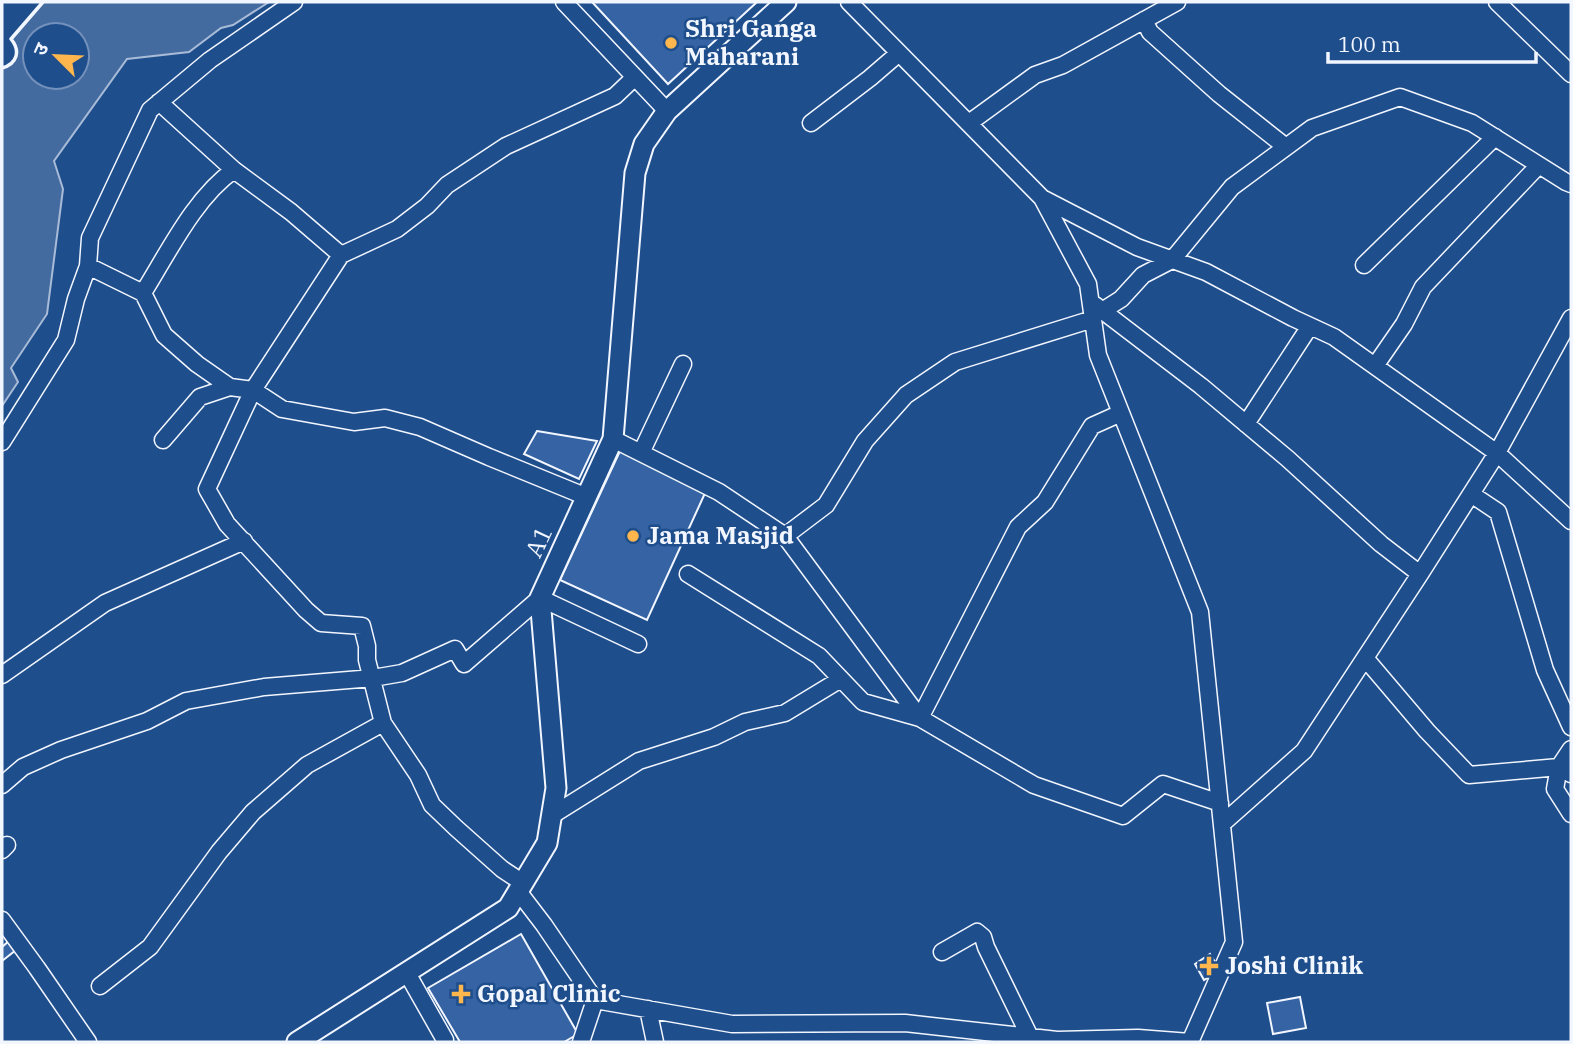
<svg xmlns="http://www.w3.org/2000/svg" width="1573" height="1044" font-family="'IBM Plex Serif','Noto Sans Devanagari',serif">
	<style>
		.water { fill: #446ba0; stroke: #a8bbd7; stroke-width: 2; fill-rule: evenodd }
		.building { fill: #3563a3; stroke: #f2f6ff; stroke-width: 2 }
		.lines { fill: none; stroke-linecap: round; stroke-linejoin: round }
		.minor-casing { stroke: #f2f6ff; stroke-width: 19 }
		.major-casing { stroke: #f2f6ff; stroke-width: 23 }
		.minor { stroke: #1f4e8c; stroke-width: 16 }
		.major { stroke: #1f4e8c; stroke-width: 19 }
		.wall { stroke: #f2f6ff; stroke-width: 3.5 }
		.poi-dot { fill: #ffb74d; stroke: #1f4e8c; stroke-width: 2.5 }
		.labels { text-anchor: middle; stroke-width: 5; stroke-linejoin: round; paint-order: stroke }
		.poi-label { font-size: 24px; font-weight: bold; fill: #f2f6ff; stroke: #1f4e8c; text-anchor: start }
		.street-label { font-size: 24px; fill: #f2f6ff; stroke: #1f4e8c }
	</style>
	<rect width="100%" height="100%" fill="#1f4e8c"/>
	<path class="water" d="M43,2h226l-36,23 -12,3 -32,24 -62,7 -73,102 9,28 -16,125 -36,54 7,14 -16,24v-338c15,-4 19,-17 9,-29zM35,35h42v42h-42z"/>
	<path class="building" d="M592,2h165l-89,82z
		M537,431l60,10 -18,38 -55,-25z
		M620,451l86,40 -59,129 -87,-40z
		M521,934l57,100 -14,8h-104l-32,-54z
		M9,941l7,9 -14,11v-14z
		M1210,954l10,16 -16,10 -9,-16z
		M1300,997l6,31 -33,6 -6,-31z"/>
	<g class="lines">
		<defs>
			<path id="minor" d="M564,2l103,109
				M849,2l193,196 46,86 10,71 102,257 34,330 -44,100
				M1497,2l74,72
				M1144,20l6,12 69,62 67,53
				M159,102l75,68 57,42 50,43
				M811,123l59,-45 29,-25
				M969,123l66,-48 28,-10 114,-63
				M1042,198l95,49 69,25 87,46 41,19 163,116 74,68
				M1364,265l131,-128
				M88,266l55,27 21,42 33,29 33,23 23,3 29,19 72,13 31,-4 35,9 69,30 98,40
				M143,293c25,-40 52,-96 91,-123
				M1095,305l106,81 87,73 93,85 39,30
				M1102,311l19,-12 22,-24 29,-15 60,-73 80,-59 88,-31 72,26 94,59 5,2
				M1375,366l29,-42 19,-37 116,-122
				M1246,424l64,-98
				M613,439l106,53 66,44 135,182 114,67 89,31 40,-32 57,19
				M163,440l37,-43 30,-10
				M2,442l64,-102 10,-41 12,-33 2,-28 60,-128 60,-50 84,-58
				M641,453l42,-89
				M1471,494l27,18 47,158 26,57
				M785,536l41,-31 39,-64 41,-46 49,-33 138,-43
				M688,574l131,82 44,46 57,16 98,-191 27,-25 47,-76 29,-13
				M1365,658l62,73 42,44 90,-8 12,7
				M2,675l103,-72 139,-62
				M1571,749l-12,18 -4,22 16,25
				M2,785l21,-18 38,-17 86,-29 39,-20 78,-14 109,-9 29,-5 53,-24 9,15 76,-66 98,46
				M551,816l88,-55 75,-24 31,-15 40,-9 56,-34
				M1222,824l82,-73 116,-177 77,-121 74,-135
				M2,850l5,-5
				M523,883l-21,-14 -46,-41 -24,-23 -14,-30 -35,-52 -16,-63v-14l-5,-20 -41,-3 -15,-13 -79,-86 -20,-35 46,-99 88,-135 56,-26 30,-23 20,-21 59,-39 109,-50 20,-19
				M518,891l26,34 51,75 137,24 173,-1 152,17 81,-2 52,4
				M2,920l35,48 51,74
				M942,952l35,-20 6,5 3,10 44,90 -2,5
				M407,973l38,67v2
				M100,986l50,-39 69,-95 34,-40 54,-47 76,-42
				M648,1009l7,33
				M581,1042l14,-42"/>
			<path id="major" d="M297,1042l211,-134 39,-65 9,-55 -16,-190 73,-159 22,-266 9,-29 23,-33 119,-109"/>
		</defs>
		<use href="#minor" class="minor-casing"/>
		<use href="#major" class="major-casing"/>
		<use href="#minor" class="minor"/>
		<use href="#major" class="major"/>
		<path class="wall" d="M2,68c15,-4 19,-17 9,-29l32,-37"/>
	</g>
	<g class="poi-dot">
		<circle cx="671" cy="43" r="7"/>
		<circle cx="633" cy="536" r="7"/>
		<path d="M1205.5 955.5h7v7h7v7h-7v7h-7v-7h-7v-7h7z"/>
		<path d="M457.5 983.5h7v7h7v7h-7v7h-7v-7h-7v-7h7z"/>
	</g>
	<g class="labels">
		<g class="poi-label">
			<text x="685" y="37">Shri Ganga<tspan x="685" dy="28">Maharani</tspan></text>
			<text x="647" y="544">Jama Masjid</text>
			<text x="1225" y="974">Joshi Clinik</text>
			<text x="477" y="1002">Gopal Clinic</text>
		</g>
		<g class="street-label">
			<text transform="translate(539 542) rotate(-65)" y="8">A1</text>
		</g>
	</g>
	<rect width="1573" height="1044" fill="none" stroke="#f2f6ff" stroke-width="7"/>
	<g transform="translate(56 56) rotate(294)"><circle r="33" fill="#1f4e8c" stroke="#7391ba" stroke-width="2"/>
	<path d="M0-5L12 26L0 18L-12 26Z" fill="#ffb74d"/>
	<text y="-10" font-size="19" font-weight="bold" text-anchor="middle" fill="#f2f6ff">उ</text>
	</g>
	<path d="M1328 52v10h208v-10" fill="none" stroke="#f2f6ff" stroke-width="3.5"/>
	<text x="1338" y="52" font-size="21" fill="#f2f6ff" stroke="#1f4e8c" stroke-width="5" paint-order="stroke">100 m</text>
</svg>
